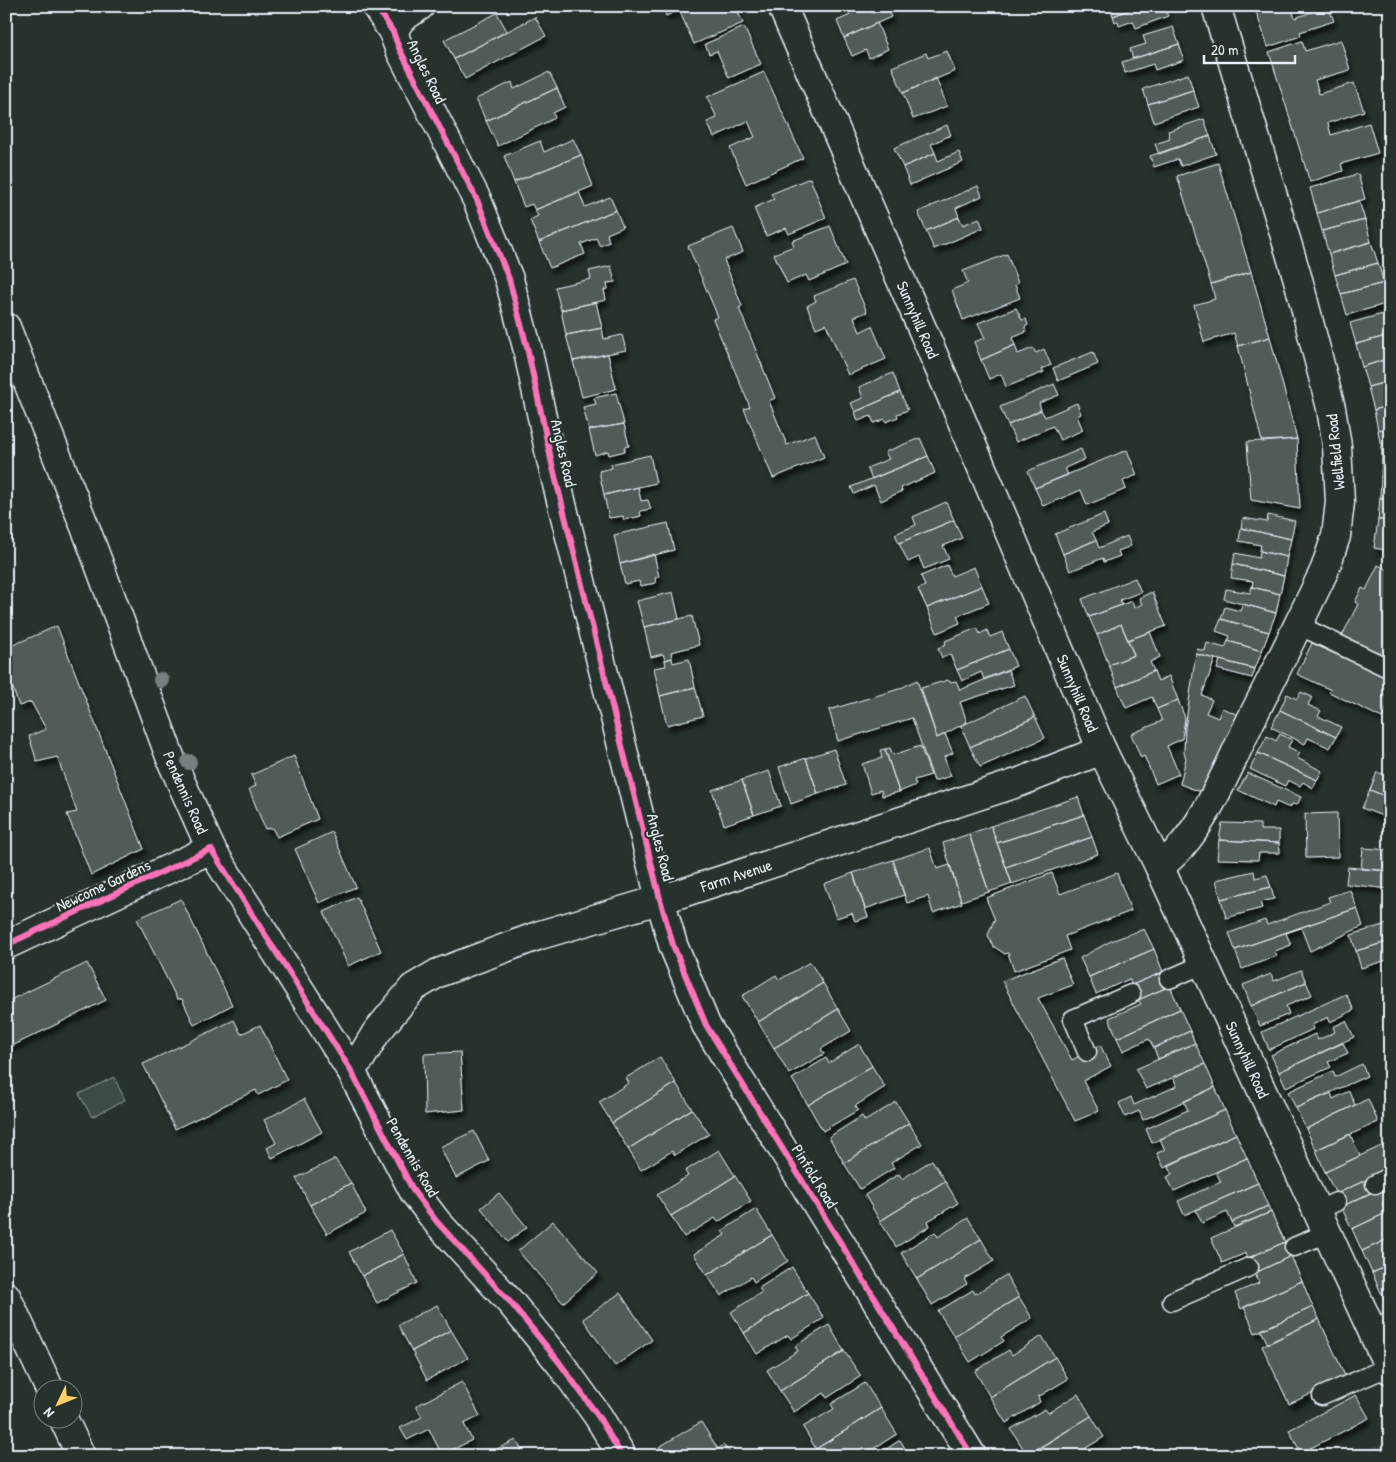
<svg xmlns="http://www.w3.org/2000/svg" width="1396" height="1462" font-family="'Patrick Hand',sans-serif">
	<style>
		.built { fill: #333f3a }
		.green { fill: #3e4b47; stroke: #939ea0 }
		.building { fill: #505c59; stroke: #e8f1f8; filter: url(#shadow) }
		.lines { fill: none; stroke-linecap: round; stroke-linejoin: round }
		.lane-casing { stroke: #e8f1f8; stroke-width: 21 }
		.street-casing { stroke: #e8f1f8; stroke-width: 31 }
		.lane { stroke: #26332d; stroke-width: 18 }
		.street { stroke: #26332d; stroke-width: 28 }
		.cycleway-casing { stroke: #26332d; stroke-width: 9 }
		.cycleway { stroke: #fb73b8; stroke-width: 6 }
		.tree { fill: #758080 }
		.labels { text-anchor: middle; stroke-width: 4.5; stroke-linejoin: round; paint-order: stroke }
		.street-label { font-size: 16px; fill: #e8f1f8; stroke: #26332d }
	</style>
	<defs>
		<filter id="shadow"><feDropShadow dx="3" dy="5.5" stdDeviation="2.5" flood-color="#0009"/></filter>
	</defs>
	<rect width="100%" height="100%" fill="#26332d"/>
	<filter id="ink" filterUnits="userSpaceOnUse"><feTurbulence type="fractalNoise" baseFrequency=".02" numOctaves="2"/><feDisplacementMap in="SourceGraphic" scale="10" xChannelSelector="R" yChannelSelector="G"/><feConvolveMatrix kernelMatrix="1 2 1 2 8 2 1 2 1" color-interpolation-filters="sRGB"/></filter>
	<g filter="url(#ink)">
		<path class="built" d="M1390,1440v16h-40z"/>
		<path class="green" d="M114,1077l11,23 -33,17 -13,-23z"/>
		<path class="building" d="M662,6h26l-22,10z
			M688,6h47l8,17 -49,21 -15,-34z
			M869,6l3,7 15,-6 4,10 -47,21 -7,-17 13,-6 -3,-8z
			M1139,6l-26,10 -1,-3 1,-1 -1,-6z
			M1139,6h25l4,10 -32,12 -3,-7 -14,5 -1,-5 -3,1 -2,-6z
			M1254,6h50l-12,4 3,8 33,-12 6,15 -34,11 1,4 -33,11z
			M497,13l10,18 -53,28 -10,-19z
			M535,17l11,19 -81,43 -11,-20z
			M877,23l11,26 -19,9 -3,-8 -14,6 -8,-18z
			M744,27l17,37 -32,14 -12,-27 -8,3 -4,-10z
			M1173,27l6,17 -46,15 -3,-10 16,-5 -3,-8z
			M1341,40l9,30 -35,10 4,14 35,-11 10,28 -36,12 3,12 38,-12 9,30 -37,11 2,7 -33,11 -41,-130 33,-11 3,10z
			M1179,44l5,16 -29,10 -2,-6 -28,9 -3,-11z
			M947,51l8,20 -52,22 -11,-26 34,-14 2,5z
			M549,72l8,16 -71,33 -10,-22 36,-17 2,7z
			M764,72l39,86 -57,26 -16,-36 25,-11 -7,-16 -34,16 -7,-15 10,-4 -10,-21z
			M1188,74l5,16 -45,14 -5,-15z
			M936,78l11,28 -34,13 -10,-26z
			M557,88l8,19 -12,6 2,5 -57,28 -12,-25z
			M1193,90l6,17 -45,15 -6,-18z
			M1204,119l6,17 -51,18 -4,-10 15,-5 -2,-8z
			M947,125l4,10 -20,9 4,9 -32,14 -9,-19z
			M1210,136l6,18 -35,12 -3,-7 -24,8 -4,-11z
			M573,139l8,16 -67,27 -10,-26 36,-15 4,11z
			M959,152l4,10 -53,23 -7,-18 32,-14 3,8z
			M581,155l12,31 -58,24 -3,-6 -8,3 -10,-25z
			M1218,163l33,109 -40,12 -34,-108z
			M1358,174l7,25 -48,14 -7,-25z
			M810,178l16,40 -37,16 -3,-6 -20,8 -12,-28 20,-9 -3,-5z
			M978,186l4,10 -26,12 3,9 -33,14 -8,-19z
			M579,192l6,15 25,-10 6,13 -77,32 -9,-22 8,-4 -3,-6z
			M1359,201l6,19 -43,11 -5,-18z
			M616,210l7,17 -16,7 2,8 -9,4 -4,-8 -15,6 4,10 -35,14 -11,-26z
			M959,217l4,8 16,-7 4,10 -49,21 -8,-18z
			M1365,220l6,22 -42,12 -7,-23z
			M830,226l16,39 -37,16 -3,-6 -19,8 -13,-29 20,-8 -2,-5z
			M733,228l10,24 -19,8 18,46 -3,2 36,90 -6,3 18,44 28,-11 9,23 -51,21 -29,-69 6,-2 -37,-88 5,-2 -30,-71z
			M1371,242l7,21 -43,12 -6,-21z
			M1007,254l11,29 -3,2 5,13 -57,22 -11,-30 16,-7 -5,-12z
			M1378,263l6,20 -43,11 -6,-19z
			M611,266l4,16 -8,1 1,6 -4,1 2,10 -45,10 -6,-23 36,-8 -2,-8z
			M1251,272l19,65 -32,9 -4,-13 -30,9 -10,-37 21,-6 -4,-15z
			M853,280l14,32 -13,5 6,15 12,-6 14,33 -38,16 -22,-51 -10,4 -9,-22 9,-5 -2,-5z
			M1384,283l5,20 -42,12 -6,-21z
			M596,302l6,26 -36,7 -5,-25z
			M1016,308l6,12 4,-1 2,6 -3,2 1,5 -14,6 3,7 -34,15 -7,-18 11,-4 -7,-15z
			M1390,312v23l-34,9 -6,-21z
			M602,328l2,11 18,-4 4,15 -53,11 -7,-26z
			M1390,335v23l-28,9 -6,-23z
			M1270,337l27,102 -35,3 -24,-96z
			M1015,345l3,9 15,-6 3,5 8,-4 7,16 -9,4 2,3 -38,15 -5,-13 -12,5 -8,-19z
			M1093,352l5,12 -40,17 -5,-13z
			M608,354l8,35 -34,8 -9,-36z
			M1390,358v23l-22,6 -6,-20z
			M893,373l7,19 -45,20 -4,-9 12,-5 -4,-11z
			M1390,381v24l-16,5 -6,-23z
			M1054,384l5,11 -20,8 2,7 -33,15 -8,-18z
			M900,392l8,18 -11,4 1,3 -12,5 -1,-3 -11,4 -3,-7 -13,5 -3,-9z
			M616,393l8,31 -35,6 -6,-23 13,-3 -2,-6z
			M1077,403l4,11 -4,2 6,14 -23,10 -7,-14 -37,16 -8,-17 33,-15 4,7z
			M1390,405v22l-12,3 -4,-20z
			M624,424l5,22 -5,1 1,4 -16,4 -1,-4 -13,4 -6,-25z
			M1390,427v25l-8,2 -4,-24z
			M920,438l8,18 -56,23 -5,-11 22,-9 -4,-7z
			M1297,439l3,70 -49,-9 -4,-58z
			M1081,449l4,10 -20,9 3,7 -33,13 -7,-17z
			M1127,450l10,25 -14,6 3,8 -39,16 -6,-15 -38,16 -8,-18z
			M1390,452v23l-9,2 1,-23z
			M650,455l6,28 -52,12 -5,-24 13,-3 -1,-4z
			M928,456l7,17 -34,15 1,3 -21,10 -7,-16 -20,9 -3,-7z
			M1390,475v22l-10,1 1,-21z
			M638,487l3,14 7,-1 3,9 -11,2 1,5 -17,4 -1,-4 -14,2 -5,-23z
			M1390,497v22l-12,1 2,-22z
			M946,502l8,18 -55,23 -4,-9 21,-9 -3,-8z
			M1104,514l4,11 -16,7 4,8 -33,14 -8,-20z
			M1268,515l27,6 -4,18 -50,-11 2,-10 24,4z
			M1390,519v32l-16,-3 4,-28z
			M954,520l8,18 -19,8 6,13 -25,10 -5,-12 -11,5 -9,-19z
			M668,523l6,27 -54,14 -6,-29z
			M1241,528l50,11 -4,18 -27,-6 1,-6 -22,-4z
			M1127,536l4,10 -13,5 2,5 -16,6 -1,-4 -33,13 -7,-17 33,-14 3,8z
			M1260,551l27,6 -3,19 -51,-12 2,-11 24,5z
			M654,554l5,23 -4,1 1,5 -16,3 -1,-5 -14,3 -5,-20z
			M1233,564l51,12 -4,18 -28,-7 1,-6 -22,-3z
			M947,565l5,11 22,-9 8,19 -55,22 -9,-19 7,-3 -4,-10z
			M1378,565l12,6v91l-49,-24 17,-34 -3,-2 7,-14 4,2z
			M1135,578l6,14 -21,8 2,5 -33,12 -7,-18z
			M982,586l7,17 -32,13 3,7 -23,10 -10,-25z
			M1252,587l28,7 -4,19 -52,-14 2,-10 24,4z
			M673,592l6,27 -35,8 -7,-26z
			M1152,592l14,34 -38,14 -7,-16 -24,11 -8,-18 43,-16 2,7 8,-4 -3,-6z
			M1243,604l33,9 -7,19 -48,-13 4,-12 15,4z
			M692,616l7,29 -28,7 1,6 -7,2 -2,-6 -12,3 -7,-30z
			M1221,619l48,13 -7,19 -34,-10 2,-5 -14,-5z
			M1121,624l13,31 -25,10 -12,-30z
			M57,626l87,223 -53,26 -24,-61 10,-2 -20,-55 -20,5 -8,-26 17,-7 -15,-27 -12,4 -13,-37v-21z
			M977,628l3,6 7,-4 3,7 12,-5 7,17 -52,21 -7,-16 -8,4 -4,-10 8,-4 -1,-3z
			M1150,632l10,25 -10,5 4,9 -37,16 -8,-22 25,-10 -6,-15z
			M1228,641l34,10 -7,18 -59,-15 1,-5 8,2 2,-8 18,5z
			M1312,643l34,16 1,-2 43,21v23l-8,17 -53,-26 2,-2 -34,-16z
			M1009,649l7,17 -32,13 -3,-7 -19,9 -5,-11z
			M1196,654l19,5 -13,36 10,5 -6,13 12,5 4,-10 16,7 -33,73 -7,3 -18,-7 6,-26 -2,-5 1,-25z
			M672,658l1,5 16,-4 6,28 -35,9 -6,-28 12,-2 -1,-6z
			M1220,660l35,9 -3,9 -35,-9z
			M1008,670l6,15 -54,17 7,20 -30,16 -16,-50 27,-8 2,2 6,-1 4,9z
			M1154,671l4,10 11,-5 9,24 -21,9 -5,-12 -26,11 -9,-21z
			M917,680l20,58 8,-4 8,19 -9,4 7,19 -17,5 -22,-63 -74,23 -9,-31 70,-21z
			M695,687l8,29 -36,9 -7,-29z
			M1301,692l11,5 -4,8 13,6 -3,5 23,11 -5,10 -56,-27 7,-16 10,5z
			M1025,696l10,21 -65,30 -9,-21z
			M1178,700l7,18 -3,21 -15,7 12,28 -23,10 -12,-28 -3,2 -10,-24 31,-13 -5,-12z
			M1280,710l56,27 -6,11 -22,-10 -3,6 -34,-17z
			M1035,717l10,21 -65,29 -10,-20z
			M1280,734l12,6 -4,7 12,6 -3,5 25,13 -5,9 -59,-27 9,-17 9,5z
			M920,746l11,29 -17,5 2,5 -17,7 -14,-43 5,-1 3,7z
			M834,749l12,36 -28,9 -12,-36z
			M885,749l14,43 -17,4 -1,-6 -10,3 -9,-29 20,-6 -2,-8z
			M1258,753l59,27 -4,8 -10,-6 -3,4 -12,-6 -3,6 -35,-17z
			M294,756l24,63 -41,18 -5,-9 -7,1 -16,-40 7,-3 -5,-11z
			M806,758l12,36 -27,10 -12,-37z
			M769,771l12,35 -27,9 -12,-35z
			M1377,772l13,5v21l-20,-8z
			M1248,773l53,24 -4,8 -5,-1 -2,4 -14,-6 -2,5 -36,-17z
			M742,780l12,35 -30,10 -12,-35z
			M1370,790l20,8v21l-28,-11z
			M1078,797l6,18 -87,28 -6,-17z
			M1337,813l1,44 -32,1 -1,-44z
			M1084,815l8,22 -86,30 -9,-24z
			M1222,823l38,1v6h19v13l-60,-3z
			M991,826l21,58 -23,8 -20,-58z
			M332,832l24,55 -37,16 -24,-54z
			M969,834l20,58 -28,9 -18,-58z
			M1092,837l6,17 -86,30 -6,-17z
			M1219,840l60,3 1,10h-21l-1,7 -41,-1z
			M930,848l7,21 13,-4 12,38 -29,10 -5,-17 -21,7 -14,-43z
			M1363,848l27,2v21l-29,-2z
			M893,860l11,35 -39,14 -12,-36z
			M1348,867l42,4v18l-44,-5z
			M1254,871l1,7 12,-3 4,12 -50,12 -5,-19z
			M853,873l15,44 -13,4 -3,-8 -16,5 -12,-34z
			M1052,873l8,21 57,-21 14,38 -66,25 5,14 -56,21 -6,-18 -3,1 -12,-8 -5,-11 6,-15h1l-9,-22z
			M1271,887l3,12 -14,3 2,6 -36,10 -5,-19z
			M1350,890l7,18 -122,42 -6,-17 36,-13 2,5 63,-23 -2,-5z
			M357,897l24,54 -33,15 -24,-54z
			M181,899l51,106 -38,20 -12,-26h-5l-40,-80z
			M1357,908l6,18 -53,25 -9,-23 -15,5 5,12 -16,6 2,5 -35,13 -7,-19z
			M1390,923v18l-34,10 -5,-16z
			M1144,929l10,20 -65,28 -9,-19 31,-17z
			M1390,941v18l-29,9 -5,-17z
			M1154,949l9,23 -31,13 -3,-6 -33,15 -7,-17z
			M1062,958l11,27 -35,13 34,62 28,-15 11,21 -28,15 16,30 -24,10 -73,-140z
			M810,962l13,21 -65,39 -16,-26 34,-21 3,5z
			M87,963l19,37 -100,49v-47z
			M1301,970l5,12 -55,24 -8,-21 28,-11 3,7z
			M1163,972l7,14 -32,14 -6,-15z
			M1306,982l6,13 -26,11 3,8 -29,12 -9,-20z
			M823,983l15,26 -64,39 -16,-26z
			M1170,986l10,23 -63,29 -8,-20 32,-14 -3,-4z
			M1346,994l8,16 -24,12 -2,-5 -16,8 1,4 -44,21 -7,-18z
			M838,1009l13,22 -30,18 3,5 -35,20 -15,-26z
			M1180,1009l10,22 -36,17 -5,-9 -26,12 -6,-13z
			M234,1020l7,14 19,-9 27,55 -29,15 -2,-5 -81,39 -32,-65z
			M1346,1021l8,16 -75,35 -8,-17 44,-21 3,6 17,-8 -2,-5z
			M1190,1031l5,12 -37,16 -4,-11z
			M1195,1043l10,21 -59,25 -10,-20z
			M1343,1043l5,10 -20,9 3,5 -45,20 -7,-15z
			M859,1044l13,22 -64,39 -16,-26 34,-21 3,5z
			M460,1052l4,58 -39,4 -1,-60z
			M660,1057l16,26 -64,40 -13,-21 30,-19 -3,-5z
			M1205,1064l10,23 -72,33 -4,-9 -14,6 -6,-14 12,-6 3,8 43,-19 -4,-9z
			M1362,1064l5,12 -71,32 -8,-16 45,-21 2,6z
			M872,1066l13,21 -30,19 3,4 -35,21 -15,-26z
			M676,1083l16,26 -64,40 -16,-26z
			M1215,1087l10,23 -73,33 -6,-14 42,-19 -4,-8z
			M1349,1091l6,14 -49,24 -10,-21 35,-15 2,6z
			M304,1099l18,33 -50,26 -5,-10 9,-5 -12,-23z
			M1368,1099l10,23 -62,28 -10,-21z
			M896,1102l13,21 -65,40 -15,-26 33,-21 3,5z
			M692,1109l17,25 -34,21 -3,-4 -31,19 -13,-21z
			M1225,1110l11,24 -72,34 -7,-15 8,-3 -5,-11z
			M909,1123l13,21 -31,19 3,5 -34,21 -16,-26z
			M474,1131l15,30 -33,17 -16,-31z
			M1236,1134l11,24 -73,33 -7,-14 5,-3 -4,-9z
			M1350,1134l10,22 -35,16 -9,-22z
			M1390,1142v27l-54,25 -11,-22z
			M719,1150l16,26 -64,40 -14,-21 31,-19 -3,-5z
			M1247,1158l11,25 -74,32 -6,-14 43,-19 -5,-10z
			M335,1159l16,24 -41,22 -14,-27z
			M932,1160l13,21 -65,40 -15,-26 34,-21 3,5z
			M735,1176l16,25 -33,21 -3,-4 -31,19 -13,-21z
			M1370,1178l6,12 -35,17 -5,-13z
			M945,1181l13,22 -30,18 2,5 -34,21 -16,-26z
			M351,1183l15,30 -39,21 -17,-29z
			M1258,1183l10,23 -36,16 -5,-10 -25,11 -6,-13z
			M1390,1184v16l-8,3 4,10 -34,16 -11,-22z
			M499,1193l28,34 -19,15 -27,-34z
			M1268,1206l3,6 -37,15 -2,-5z
			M756,1209l16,26 -65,40 -13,-21 31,-19 -3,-4z
			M1271,1212l14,30 -37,16 -2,-5 -24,10 -11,-25z
			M1386,1213l4,7v18l-28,13 -10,-22z
			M968,1218l13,21 -64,40 -16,-26 34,-21 3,5z
			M553,1221l45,52 -35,30 -45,-52z
			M390,1230l14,24 -42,22 -13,-24z
			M772,1235l16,26 -34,21 -3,-5 -30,19 -14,-21z
			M1390,1238v27l-18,8 -10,-22z
			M981,1239l13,22 -30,18 3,5 -35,21 -15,-26z
			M1285,1242l6,14 -36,17 -7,-15z
			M404,1254l13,29 -40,20 -15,-27z
			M1291,1256l11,25 -61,28 -6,-16 24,-10 -4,-10z
			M1390,1265v47l-18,-39z
			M792,1267l16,26 -64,40 -13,-21 31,-20 -3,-4z
			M1006,1275l13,22 -65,39 -16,-25 35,-21 2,4z
			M1302,1281l11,26 -58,26 -11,-26z
			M620,1293l32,47 -37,26 -32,-47z
			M808,1293l16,25 -33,21 -3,-4 -31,19 -13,-21z
			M1019,1297l13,21 -31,19 3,4 -34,21 -16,-26z
			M437,1305l14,25 -39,21 -14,-26z
			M1313,1307l6,12 -51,25 -7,-14z
			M1319,1319l27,59 -57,26 -27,-58z
			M829,1325l15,26 -64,40 -13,-21 31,-19 -3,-5z
			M451,1330l17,28 -41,22 -15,-29z
			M1042,1336l13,21 -65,40 -15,-26 34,-21 3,5z
			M844,1351l17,25 -34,22 -3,-5 -30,19 -14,-21z
			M1055,1357l13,22 -30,18 2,5 -34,21 -16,-26z
			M462,1382l18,34 -16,8 8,16 -30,15 -13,-26 -22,11 -7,-12 22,-11 -6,-11z
			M865,1383l16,25 -65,41 -13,-22 31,-18 -3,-5z
			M1078,1394l13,22 -64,39 -16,-26 34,-20 3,4z
			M1356,1395l13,23 -68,35 -12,-23z
			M881,1408l16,26 -34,21 -3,-4 -8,5h-31l-5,-7z
			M1091,1416l13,21 -31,19h-46z
			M701,1422l17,27 5,-4 11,11h-70l-5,-9z
			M516,1440l9,16h-43z
			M900,1440l10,16h-34z"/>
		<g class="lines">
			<defs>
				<path id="lane" d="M1298,625l92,44
					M1169,979l35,-15
					M1087,1052l-14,-33 58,-25
					M1375,1184l15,-7
					M1316,1211l20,-9
					M1294,1247l33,-14
					M1172,1301l77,-34
					M1371,1330l19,-9
					M1322,1396l66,-29"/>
				<g id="street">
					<path d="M376,6l17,26 6,16 78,152 32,79 18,68 25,117 108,435 13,46 33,80 266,431"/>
					<path id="s1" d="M782,6l168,387 152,357 57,116 231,504"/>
					<path d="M393,32l8,-13 19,-13"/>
					<path id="s2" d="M6,327l81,205 85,230 39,87 139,220 64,123 23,30 74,81 48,59 39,54 24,40"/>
					<path d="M1159,866c41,-25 71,-103 92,-146 25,-50 50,-100 74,-151l11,-33 4,-34 -3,-56 -6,-38 -32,-125 -83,-277"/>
					<path d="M6,945l205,-96"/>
					<path id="s3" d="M350,1069l11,-11 15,-25 37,-45 25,-15 102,-38 139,-41 341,-112 82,-32"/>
					<path d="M6,1296l44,94"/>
					<path d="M64,1420l17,36"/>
				</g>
			</defs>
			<use href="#lane" class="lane-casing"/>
			<use href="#street" class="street-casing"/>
			<use href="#lane" class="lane"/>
			<use href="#street" class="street"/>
			<defs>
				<path id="cycleway" d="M376,6l17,26 6,16 78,152 32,79 18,68 25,117 108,435 13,46 33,80 266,431
					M6,945l205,-96 139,220 64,123 23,30 74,81 48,59 39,54 24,40"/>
			</defs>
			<use href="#cycleway" class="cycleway-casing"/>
			<use href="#cycleway" class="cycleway"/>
		</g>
		<g class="tree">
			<circle cx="161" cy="680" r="8"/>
			<circle cx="189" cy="762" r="8"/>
		</g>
	</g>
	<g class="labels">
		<g class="street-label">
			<text transform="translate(427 71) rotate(64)" y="6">Angles Road</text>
			<text dy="6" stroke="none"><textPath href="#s1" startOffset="342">Sunnyhill Road</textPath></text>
			<text transform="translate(1335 452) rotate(-96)" y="6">Wellfield Road</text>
			<text transform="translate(564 453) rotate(77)" y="6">Angles Road</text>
			<text dy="6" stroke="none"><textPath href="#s1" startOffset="748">Sunnyhill Road</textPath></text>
			<text dy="6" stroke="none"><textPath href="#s2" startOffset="499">Pendennis Road</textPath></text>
			<text transform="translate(661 847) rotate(76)" y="6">Angles Road</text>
			<text dy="6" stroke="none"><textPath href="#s3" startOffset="446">Farm Avenue</textPath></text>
			<text transform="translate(103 885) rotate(-25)" y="6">Newcome Gardens</text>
			<text dy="6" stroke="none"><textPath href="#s1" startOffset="1152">Sunnyhill Road</textPath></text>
			<text transform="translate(413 1157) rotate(60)" y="6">Pendennis Road</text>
			<text transform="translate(815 1176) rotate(58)" y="6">Pinfold Road</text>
		</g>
	</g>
	<rect width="1396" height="1462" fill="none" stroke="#26332d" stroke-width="25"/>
	<rect x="12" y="12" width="1371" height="1437" fill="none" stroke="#e8f1f8" stroke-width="2" filter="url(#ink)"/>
	<g transform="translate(58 1404) rotate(227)"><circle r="24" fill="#26332d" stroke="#747f7e"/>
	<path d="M0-4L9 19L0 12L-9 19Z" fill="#ffd166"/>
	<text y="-8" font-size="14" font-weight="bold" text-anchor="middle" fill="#e8f1f8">N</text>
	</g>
	<path d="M1204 55v8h91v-8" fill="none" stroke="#e8f1f8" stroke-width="2.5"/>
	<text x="1211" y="55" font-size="15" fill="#e8f1f8" stroke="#26332d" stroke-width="4" paint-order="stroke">20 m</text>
</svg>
